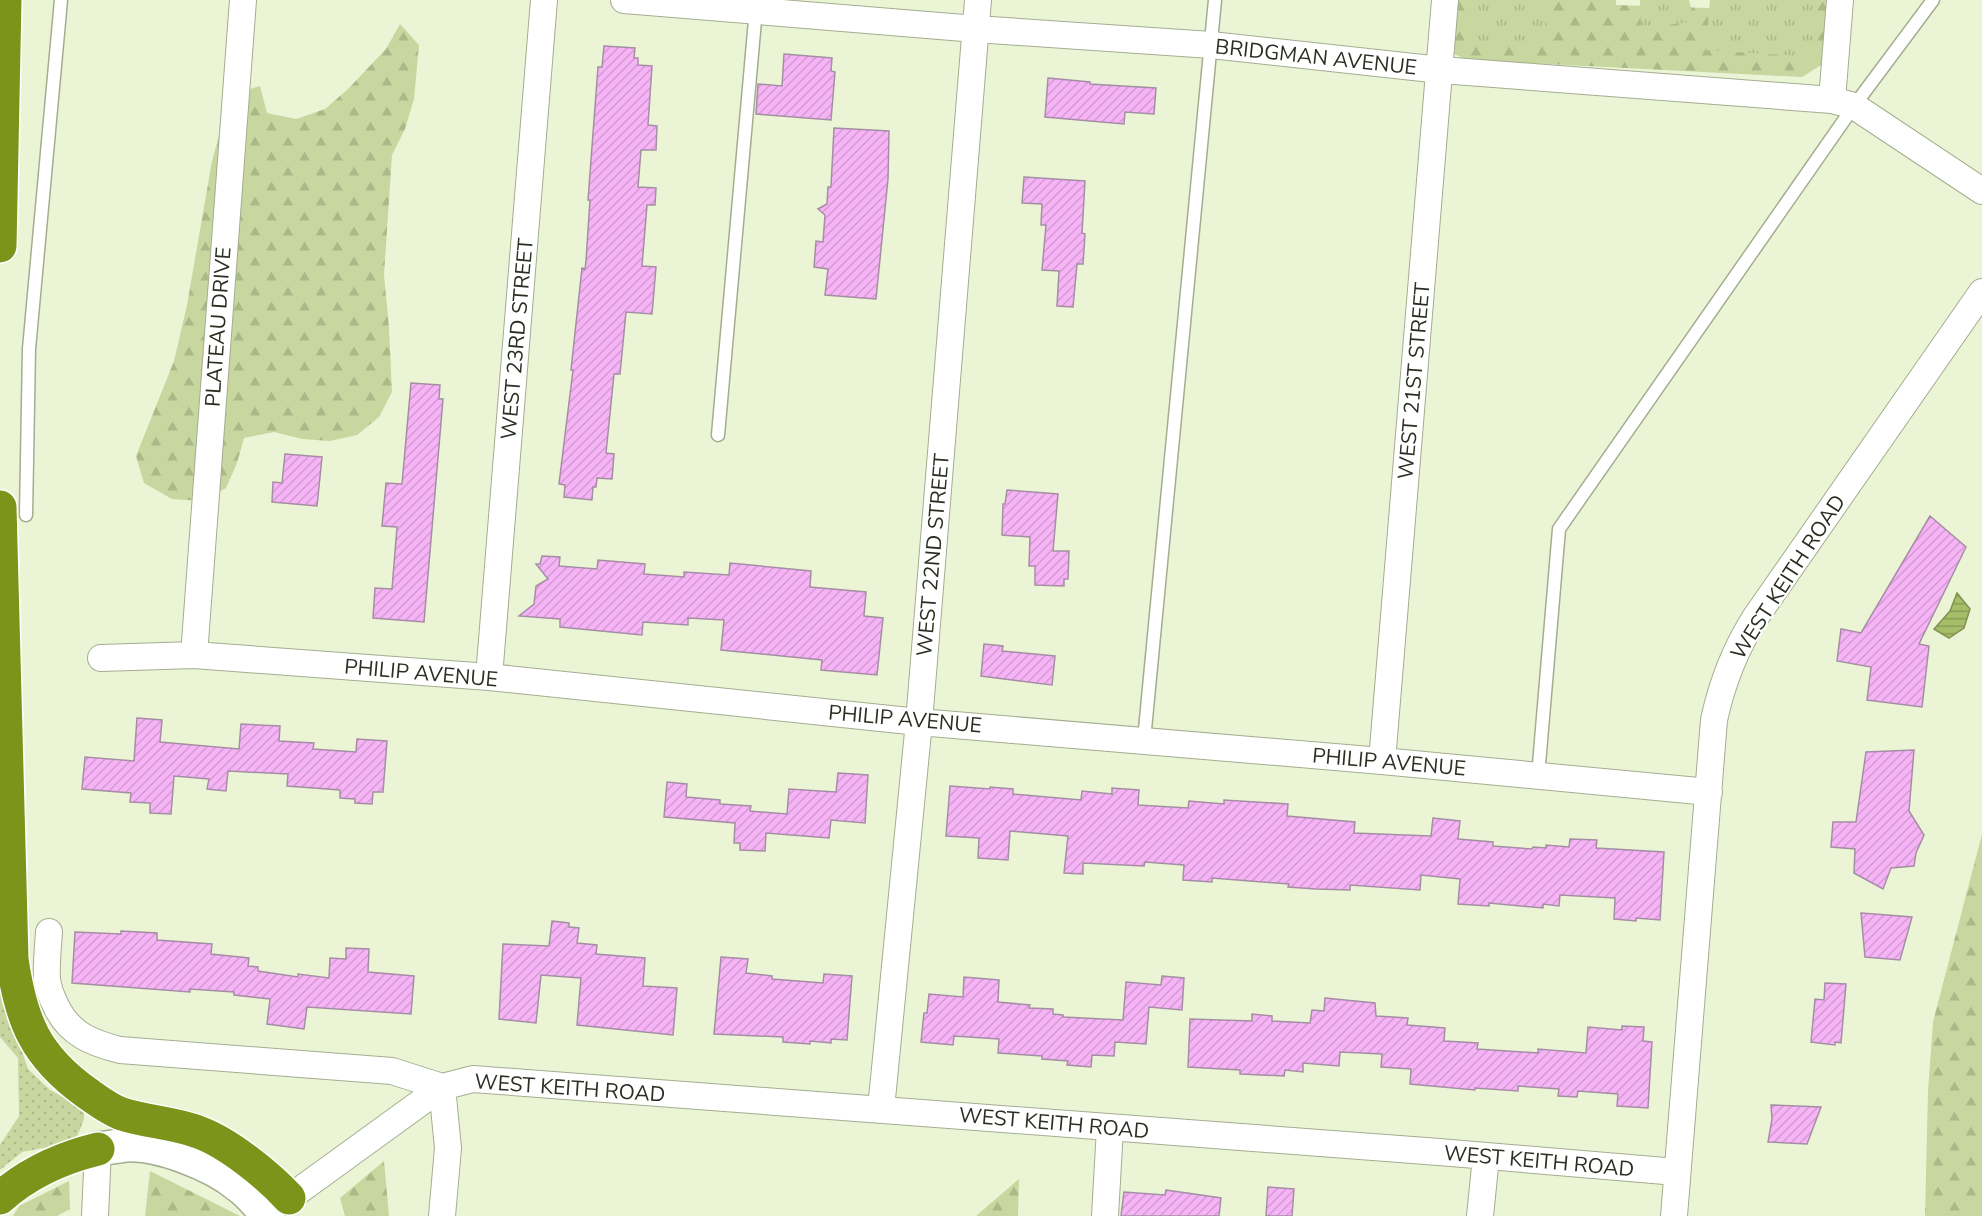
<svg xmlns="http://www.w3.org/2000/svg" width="1982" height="1216" font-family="'Nunito Sans',sans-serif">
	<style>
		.grass { fill: url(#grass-dots) }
		.forest { fill: url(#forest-firs) }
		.park { fill: url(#park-tufts) }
		.water { fill: url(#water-rules); stroke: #829353; stroke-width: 1.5 }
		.building { fill: url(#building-hatch); stroke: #a58ea4; stroke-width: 1.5 }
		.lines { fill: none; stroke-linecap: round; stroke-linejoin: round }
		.service-casing { stroke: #a4ad90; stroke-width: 15 }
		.minor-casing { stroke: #a4ad90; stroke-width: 28 }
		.secondary-casing { stroke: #a4ad90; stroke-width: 36 }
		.motorway-casing { stroke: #fff; stroke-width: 36 }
		.service { stroke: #fff; stroke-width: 12 }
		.minor { stroke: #fff; stroke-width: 26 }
		.secondary { stroke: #fff; stroke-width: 33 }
		.motorway { stroke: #7c941a; stroke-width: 33 }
		.labels { text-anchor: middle; stroke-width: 4.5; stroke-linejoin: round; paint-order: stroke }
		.street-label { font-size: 21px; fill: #2b2f23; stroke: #fff }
	</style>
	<defs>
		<pattern id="grass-dots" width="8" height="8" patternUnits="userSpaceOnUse" patternTransform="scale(1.5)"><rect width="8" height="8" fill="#c7d79f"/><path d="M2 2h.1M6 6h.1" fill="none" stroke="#abb989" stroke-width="1.8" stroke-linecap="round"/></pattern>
		<pattern id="forest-firs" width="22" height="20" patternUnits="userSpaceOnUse" patternTransform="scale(1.5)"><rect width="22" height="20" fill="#c7d79f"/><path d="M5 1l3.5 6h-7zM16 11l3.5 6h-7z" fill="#abb989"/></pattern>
		<pattern id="park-tufts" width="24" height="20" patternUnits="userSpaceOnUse" patternTransform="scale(1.5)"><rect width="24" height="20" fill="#c7d79f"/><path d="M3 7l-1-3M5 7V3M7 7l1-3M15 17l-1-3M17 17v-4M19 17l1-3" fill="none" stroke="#abb989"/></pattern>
		<pattern id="water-rules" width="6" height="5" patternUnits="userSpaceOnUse" patternTransform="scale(1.5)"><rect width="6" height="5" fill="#a7be68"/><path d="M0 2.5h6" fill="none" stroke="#889b55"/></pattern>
		<pattern id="building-hatch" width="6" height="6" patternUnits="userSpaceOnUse" patternTransform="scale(1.5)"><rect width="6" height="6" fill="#f6b4f6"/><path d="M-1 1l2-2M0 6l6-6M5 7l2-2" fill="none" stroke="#d39bd3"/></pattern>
	</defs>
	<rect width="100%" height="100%" fill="#ebf5d6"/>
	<path class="grass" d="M0,964l6,40 22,65 22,21 34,18v11l-9,23 -53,10 -22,18v-25l19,-29 -1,-58 -18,-21z"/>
	<path class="forest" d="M1458,0h158v5l154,5 2,-10h59l-2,60 -27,17 -334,-17 -14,-6z
		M400,24l19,21 -5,54 -9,30 -13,26 -8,120 5,53 3,64 -13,25 -22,18 -27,6 -28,-2 -28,-7 -30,6 -7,25 -11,25 -25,13 -29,-2 -28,-16 -8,-27 38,-95 13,-56 25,-144 18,-66 30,-9 7,27 29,6 29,-10 23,-20 38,-40z
		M1982,834v382h-57l3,-125 5,-69z
		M384,1161l5,55h-44l-5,-18z
		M150,1171l90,45h-95z
		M1019,1179l-1,37h-42z
		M69,1181l1,28 -13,7h-44l6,-10z"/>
	<path class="park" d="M1473,0h73l-2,47 -74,-6z
		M1640,0h49l5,21 -53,8z
		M1710,0h105l-4,57 -105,-7z"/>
	<path class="water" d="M1957,593l13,16 -6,19 -15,10 -15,-9 16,-18z"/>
	<path class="building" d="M604,46l31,2 -1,10h4v7l14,1 -4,59 9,1 -1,24h-15l-3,37 18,1 -1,17h-8l-5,61 14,1 -4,47 -26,-2 -6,62h-6l-8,79 8,1 -2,25 -15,-1 -1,9h-3l-1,13 -28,-3 1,-12 -6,-1 14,-114h-2l11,-102 3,1 1,-8 4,-61h-2l10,-133h4z
		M784,54l48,4 -1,13 4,1 -4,48 -75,-6 2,-30 24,2z
		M1048,78l42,4v2l66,4 -2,26 -29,-2 -1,12 -79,-7z
		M834,128l55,3 -1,48 -12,120 -51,-4 3,-26 -14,-2 2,-26 7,1 2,-27 -7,-6 9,-5 1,-17h3z
		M1024,177l61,4 -3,52 3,1 -2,30h-6l-4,43 -16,-1 2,-35 -17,-1 4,-45h-5l1,-21 -20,-1z
		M411,383l29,2 -1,14h4l-19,223 -51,-4 2,-30 17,1 5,-62 -15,-1 4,-43 16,1z
		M285,454l37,3 -5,49 -45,-4 1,-20 9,1z
		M1007,490l51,4 -5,57h16l-1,28h-4v7l-29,-1v-19h-6l1,-29 -28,-2 1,-31h2z
		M1930,516l36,31 -47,97 10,2 -7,61 -55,-7 4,-33 -34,-6 4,-32 20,4z
		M542,556l18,1 -1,9 38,3 1,-9 47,4 -1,10 40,3v-5l45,3 1,-12 81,8 -1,16 56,5 -2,24 19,2 -6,57 -56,-5 1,-10 -101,-10 3,-30 -36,-2v7l-45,-3 -1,13 -82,-8v-8l-41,-3 15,-12 2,-18 12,-7 -12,-15h4z
		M984,644l19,2 -1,5 53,5 -3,29 -71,-9z
		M137,718l25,2 -2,22 79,7 2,-25 39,2 -1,15 35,2 -1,6 43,3 1,-13 30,2 -4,51h-10l-1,12 -17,-1v-4l-15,-1v-8l-53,-4 1,-12 -60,-3 -2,20 -19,-2 2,-10 -35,-3 -3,38 -21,-1v-10l-20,-1 1,-9 -49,-4 3,-32 49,4z
		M1914,750l-5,61 15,24 -8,18 -2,13 -23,2 -8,21 -29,-16 1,-24 -24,-2 2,-25h23l10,-70z
		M838,773l30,2 -3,48 -34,-3 -2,18 -63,-5 -1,18 -25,-1v-7h-6l1,-20 -71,-6 3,-35 20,2 -1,13 34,3v4l31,2 -1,5 37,3 2,-25 47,3z
		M950,786l40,3v-2l23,2v5l68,6 1,-9 30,3v-6l27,2 -1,15 50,3 1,-7 35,3v-4l64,4 -1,12 68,6 -1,11 77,3 2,-18 27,3 -2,18 35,3v4l39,3 1,-2 13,1v-3l23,2 1,-8 27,1 -1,8 68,4 -4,68 -24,-2v3l-22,-2 1,-21 -55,-3 -1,11 -16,-2v4l-54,-5v3l-31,-2 2,-25 -39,-4 -1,15 -70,-5v5l-34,-1 -28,-2 1,-3 -77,-6v4l-29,-2 1,-15 -39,-3 -1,4 -61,-3v11l-19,-1 4,-37 -58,-5 -2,29 -30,-2 1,-20 -33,-2z
		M1861,913l51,4 -12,43 -35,-3z
		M552,921l17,2v4l10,1 -2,15 20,2 -1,9 49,4 -2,28 34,2 -4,47 -96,-10 4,-47 -40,-3 -5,48 -37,-4 4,-75 46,2z
		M121,931l36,2v7l55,4 -1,10 38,4 -1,8 10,1v4l40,6v-3l31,4 1,-20 16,1v-11l23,1 -1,23 46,4 -3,38 -104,-7 -3,22 -37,-5 3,-25 -36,-4v-3l-44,-3v3l-118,-9 3,-51 46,2z
		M721,957l27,2 -2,14 26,3v3l51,4 1,-9 28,2 -5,64 -16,-1v4l-21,-2v3l-27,-2v-5l-69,-3z
		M1162,976l22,2 -2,32 -33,-3 -3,37 -31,-2 -1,14 -22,-1 -1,12 -24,-2 1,-4 -26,-2v-3l-44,-3 1,-14 -45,-3 -1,9 -32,-3 3,-29h3l2,-19 34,3 1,-20 35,3 -1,22 32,3 -1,3 24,1v5l10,1v2l60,3 3,-38 35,3z
		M1825,983l21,1 -5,59 -6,-1v3l-24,-3 4,-43 9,1z
		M1325,998l50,5 1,13 32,2 -1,7 38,3 -1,13 34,2 -1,6 61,4v-4l48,4 2,-26 34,3v-4l22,1 -1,14 9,1 -4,66 -31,-2 1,-12 -40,-3 -1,6 -19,-1 1,-7 -41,-3v5l-43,-3v2l-65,-6 1,-15 -30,-2 1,-13 -42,-2 -1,14 -36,-3v9l-18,-2 -1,6 -44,-2v-4l-52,-3 2,-48 62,2v-7l20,2v5l38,2 2,-13 12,1z
		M1771,1105l50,2 -14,37 -39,-2 4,-23z
		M1268,1187l26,2 -2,27h-26z
		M1166,1190l55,8 -2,18h-98l3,-24 41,3z"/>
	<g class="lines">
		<defs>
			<path id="service" d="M718,435l38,-426
				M26,515l3,-166 32,-349
				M1144,740l71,-740
				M1538,776l21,-247 295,-423 79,-106"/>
			<path id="minor" d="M624,0l352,29 235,16 230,25 391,30 22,6 128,85
				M1832,100l8,-100
				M194,655l49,-655
				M101,658l93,-3 295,22 430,45 463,39 327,31
				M489,677l55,-677
				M1382,761l63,-761
				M49,932c-1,15 -3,32 -2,47 1,9 5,19 9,27 13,28 36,37 64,44l272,21 50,16
				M442,1087l6,61 -6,68
				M881,1109l38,-387 59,-722
				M289,1198l153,-111 31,-8 966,73 238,20
				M95,1216l3,-67
				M1105,1216l5,-88
				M1480,1216l6,-59
				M1674,1216l40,-496c8,-37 20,-69 41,-102l227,-326"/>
			<path id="secondary" d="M98,1149c9,-1 19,-3 28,-4 33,-2 88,20 113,41 11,8 20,19 29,30"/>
			<path id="motorway" d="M0,246l5,-246
				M0,507l12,452c9,62 23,97 75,134 10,7 23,17 35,21 25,8 52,9 76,18 29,10 70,43 91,66
				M0,1198c29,-26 61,-40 98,-49"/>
		</defs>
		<use href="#service" class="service-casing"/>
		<use href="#minor" class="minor-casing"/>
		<use href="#secondary" class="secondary-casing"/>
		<use href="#motorway" class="motorway-casing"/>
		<use href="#service" class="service"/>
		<use href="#minor" class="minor"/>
		<use href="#secondary" class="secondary"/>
		<use href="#motorway" class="motorway"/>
	</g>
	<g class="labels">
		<g class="street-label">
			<text transform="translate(1316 57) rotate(6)" y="7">BRIDGMAN AVENUE</text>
			<text transform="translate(218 327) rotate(-86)" y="7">PLATEAU DRIVE</text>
			<text transform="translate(517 339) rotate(-85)" y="7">WEST 23RD STREET</text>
			<text transform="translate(1414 381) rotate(-85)" y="7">WEST 21ST STREET</text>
			<text transform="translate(933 555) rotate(-85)" y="7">WEST 22ND STREET</text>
			<text transform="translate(1788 577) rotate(-57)" y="7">WEST KEITH ROAD</text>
			<text transform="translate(421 673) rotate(5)" y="7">PHILIP AVENUE</text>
			<text transform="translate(905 719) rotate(5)" y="7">PHILIP AVENUE</text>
			<text transform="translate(1389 762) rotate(5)" y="7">PHILIP AVENUE</text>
			<text transform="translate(570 1088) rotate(4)" y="7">WEST KEITH ROAD</text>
			<text transform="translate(1054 1123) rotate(5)" y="7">WEST KEITH ROAD</text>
			<text transform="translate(1539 1161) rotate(5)" y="7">WEST KEITH ROAD</text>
		</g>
	</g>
</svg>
